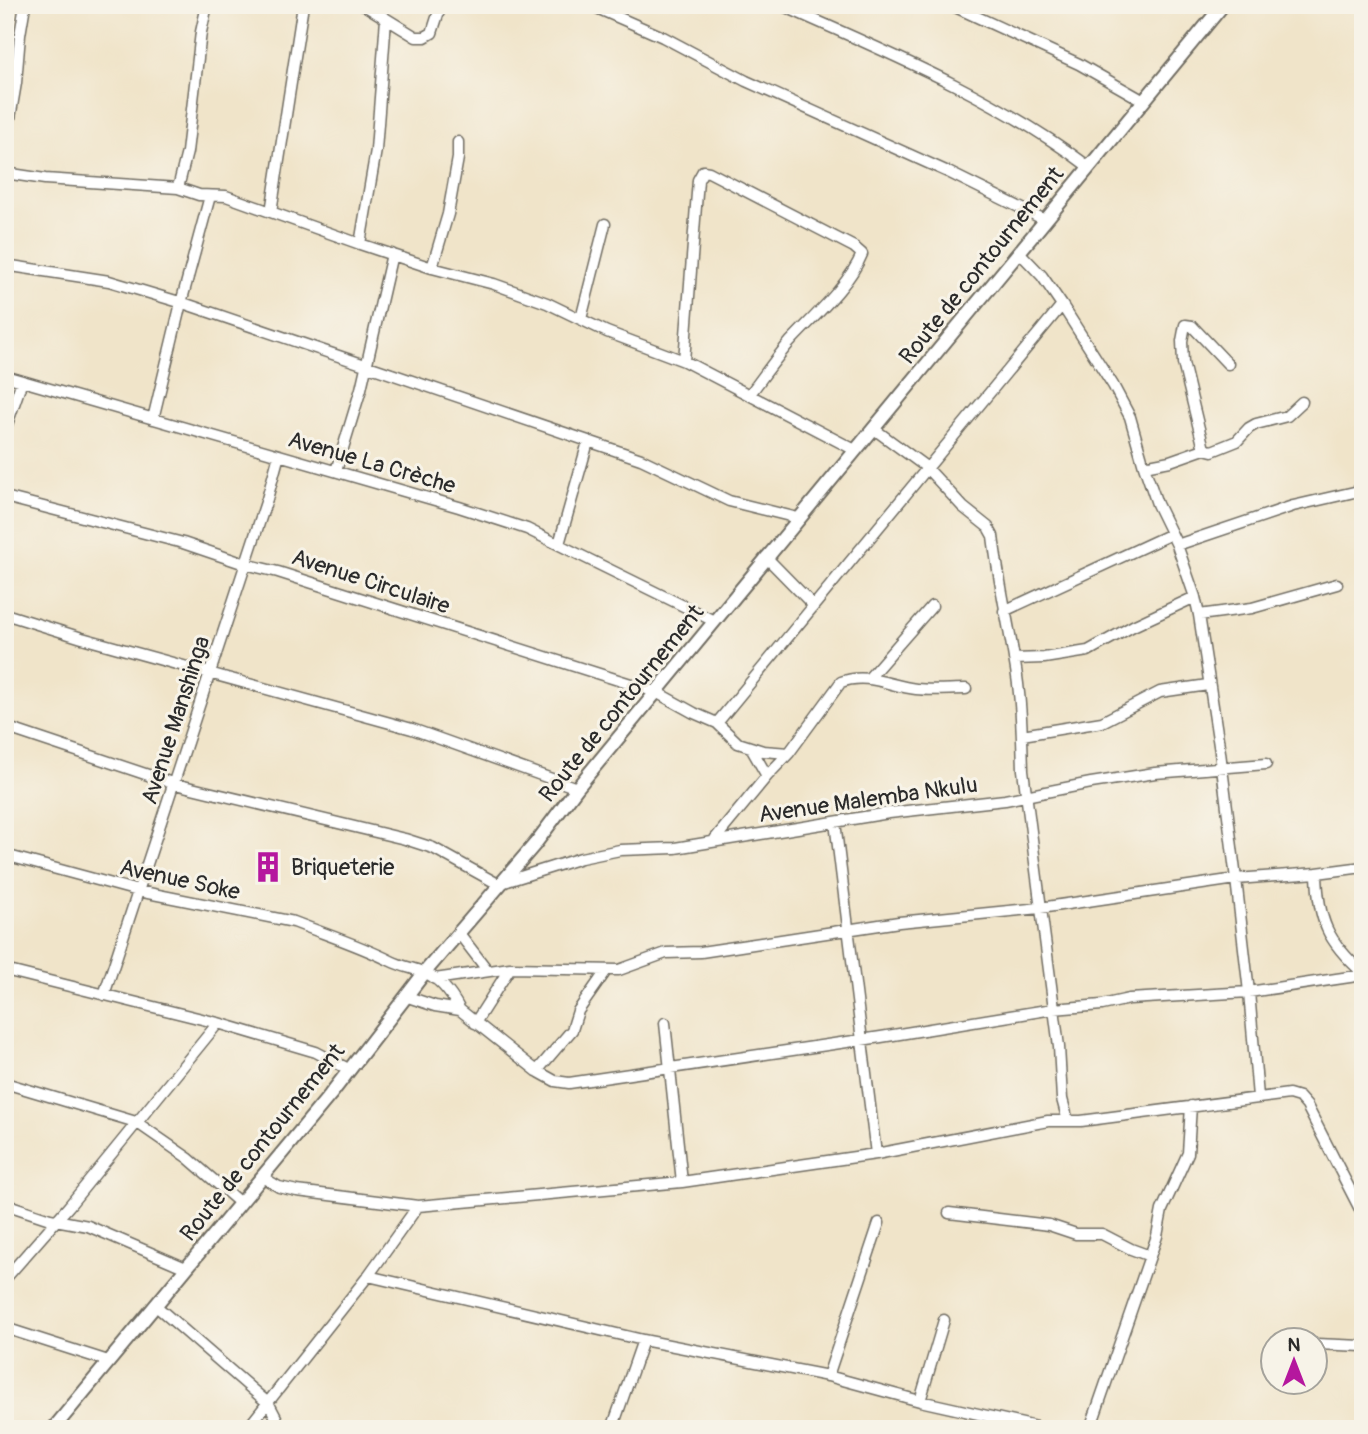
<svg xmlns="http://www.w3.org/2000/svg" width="1368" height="1434" font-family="Pangolin,sans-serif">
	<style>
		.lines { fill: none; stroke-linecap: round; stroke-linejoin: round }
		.minor-casing { stroke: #706c62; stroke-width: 13 }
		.tertiary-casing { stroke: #706c62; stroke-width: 16 }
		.minor { stroke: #fff; stroke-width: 10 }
		.tertiary { stroke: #fff; stroke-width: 12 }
		.labels { text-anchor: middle; stroke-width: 6; stroke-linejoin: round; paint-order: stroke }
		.street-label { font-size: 23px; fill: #2b2b2b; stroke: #f7f3e8 }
		.poi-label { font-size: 23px; fill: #2b2b2b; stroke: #f7f3e8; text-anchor: start }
	</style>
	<rect width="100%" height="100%" fill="#f7f3e8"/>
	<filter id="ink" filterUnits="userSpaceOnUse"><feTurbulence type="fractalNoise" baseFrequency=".0143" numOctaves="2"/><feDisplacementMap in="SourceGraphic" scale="14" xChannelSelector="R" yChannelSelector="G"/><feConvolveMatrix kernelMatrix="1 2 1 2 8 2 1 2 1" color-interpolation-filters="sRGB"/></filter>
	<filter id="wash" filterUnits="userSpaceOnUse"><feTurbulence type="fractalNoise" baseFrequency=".00686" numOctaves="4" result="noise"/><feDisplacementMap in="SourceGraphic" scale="28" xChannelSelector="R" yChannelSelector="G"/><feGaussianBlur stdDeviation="1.57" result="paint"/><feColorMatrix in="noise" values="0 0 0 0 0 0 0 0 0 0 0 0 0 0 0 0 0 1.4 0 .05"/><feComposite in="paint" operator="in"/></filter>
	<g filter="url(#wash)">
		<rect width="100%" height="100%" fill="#f0e4c9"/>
	</g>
	<g filter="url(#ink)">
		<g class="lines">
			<defs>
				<path id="minor" d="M207,5l-6,27 -14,120 -9,36 21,7 27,1 134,48
					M364,5l52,32h9l7,-4 9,-28
					M590,5l73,32 83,44 202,91 97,48
					M781,5c106,47 215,92 308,162
					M951,5l128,59 65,37
					M386,19l-10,131 -16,94 72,24 62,16 53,19 60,29 77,29 171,89
					M5,148l11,-65 4,-48 5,-30
					M5,173l40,6 133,9
					M271,212l32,-207
					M1019,252l23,24 20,29 51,80 17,32 14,49 26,-5 34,-12 8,2 25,-10 12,-13 7,-4 31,-8 15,-14
					M5,265l104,16 77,23 455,155 88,42 69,17
					M432,268l16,-54 10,-56v-16
					M581,319l24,-95
					M684,361l14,-181 5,-9 6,1 145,75 8,7c-13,32 -49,63 -72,88 -14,16 -27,35 -40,52
					M5,376l454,131 68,22 187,92
					M153,419l28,-116 29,-107
					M874,429l52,38 37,40 25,20 5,9c5,41 14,81 21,122 7,36 8,75 9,112l36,277 3,52 6,22
					M5,430l17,-49
					M1204,449l-21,-86 -1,-22 3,-16 7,1 36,38
					M1144,466l13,38 20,41 116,-39 70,-16
					M336,471l25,-82 31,-135
					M5,497l178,46 62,21 33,8 378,120 38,21 23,10 21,20 25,8 26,2
					M559,544l29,-102
					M1177,545l18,52 4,18 21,137 16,127 81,-6c1,47 10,68 46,100
					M766,557l47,48
					M1004,611l167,-77
					M5,614l77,24 330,91 165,59
					M1199,615l53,-7 85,-24
					M1014,659l30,-1 44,-7 45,-25 62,-29
					M869,678l63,-72
					M717,723l345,-418
					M5,727l170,57 230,55 28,9 65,36 83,-26 39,-8 55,-2 214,-35 116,-13 86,-17 64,-10 111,-9
					M1022,735l80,-13 58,-30 48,-7
					M751,748l16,28
					M835,822l41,332
					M715,839l52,-63 22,-23 52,-71c26,-10 49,4 75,7 17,2 34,0 50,0
					M5,855l133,36 156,31c33,13 65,23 97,39 10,5 21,7 32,11 17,6 29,23 37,38
					M1317,873l46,-6
					M458,932l30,39
					M5,970l213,53 98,29 34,18
					M435,979l75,-11 109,2 47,-17 35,-1 198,-30 141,-14 196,-29 13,113 9,105
					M104,995l163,-496 12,-44
					M408,997l27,9 25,4 77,61 18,10 14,2 312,-46 172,-28 49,-4 27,-6 120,-7 114,-17
					M475,1023l35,-55
					M665,1023l17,159
					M537,1071l35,-41 6,-19 28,-40
					M5,1083l131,39 52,36 52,45
					M262,1177l17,10 18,4 121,15 264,-24 194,-28 172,-33h33l208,-27 10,3 8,9 56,109
					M5,1204l45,15 38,7 98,42
					M949,1213l100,12 27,9h26l29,15 19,7
					M368,1276l275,64 185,36 92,25 125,28
					M5,1279l64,-73 149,-183
					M155,1305l114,99 13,25
					M5,1328l103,33
					M1316,1344l47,2
					M828,1376l51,-153
					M920,1401l24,-81
					M247,1429l121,-153 50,-70
					M612,1429l31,-89
					M1090,1429l67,-193 5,-26 26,-57 3,-47"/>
				<path id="tertiary" d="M53,1429l277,-334 95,-123 110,-128 42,-56 646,-783"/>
			</defs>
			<use href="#minor" class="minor-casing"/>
			<use href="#tertiary" class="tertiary-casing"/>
			<use href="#minor" class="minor"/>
			<use href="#tertiary" class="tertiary"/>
		</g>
	</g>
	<defs>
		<symbol id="building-bare" viewBox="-9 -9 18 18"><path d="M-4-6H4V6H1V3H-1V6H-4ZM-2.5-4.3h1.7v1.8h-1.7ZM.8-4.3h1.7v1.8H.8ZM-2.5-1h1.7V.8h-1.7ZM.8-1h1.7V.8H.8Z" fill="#b5179e" stroke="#f7f3e8" stroke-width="2.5" paint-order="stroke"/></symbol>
	</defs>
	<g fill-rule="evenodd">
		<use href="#building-bare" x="246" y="845" width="44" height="44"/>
	</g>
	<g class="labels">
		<g class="street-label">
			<text transform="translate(981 265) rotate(-51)" y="8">Route de contournement</text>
			<text transform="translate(372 462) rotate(16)" y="8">Avenue La Crèche</text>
			<text transform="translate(371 581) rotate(18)" y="8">Avenue Circulaire</text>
			<text transform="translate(621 703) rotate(-51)" y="8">Route de contournement</text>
			<text transform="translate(175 720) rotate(-72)" y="8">Avenue Manshinga</text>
			<text transform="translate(868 799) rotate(-8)" y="8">Avenue Malemba Nkulu</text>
			<text transform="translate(180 879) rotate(12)" y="8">Avenue Soke</text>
			<text transform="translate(262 1142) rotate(-51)" y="8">Route de contournement</text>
		</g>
		<g class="poi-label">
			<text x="291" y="875">Briqueterie</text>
		</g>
	</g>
	<rect width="1368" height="1434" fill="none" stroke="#f7f3e8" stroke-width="28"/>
	<g transform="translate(1294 1361)"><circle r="33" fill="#f7f3e8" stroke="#a5a39c" stroke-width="2"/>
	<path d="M0-5L12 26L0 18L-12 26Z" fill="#b5179e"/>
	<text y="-10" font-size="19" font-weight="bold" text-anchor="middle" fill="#2b2b2b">N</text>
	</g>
</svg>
